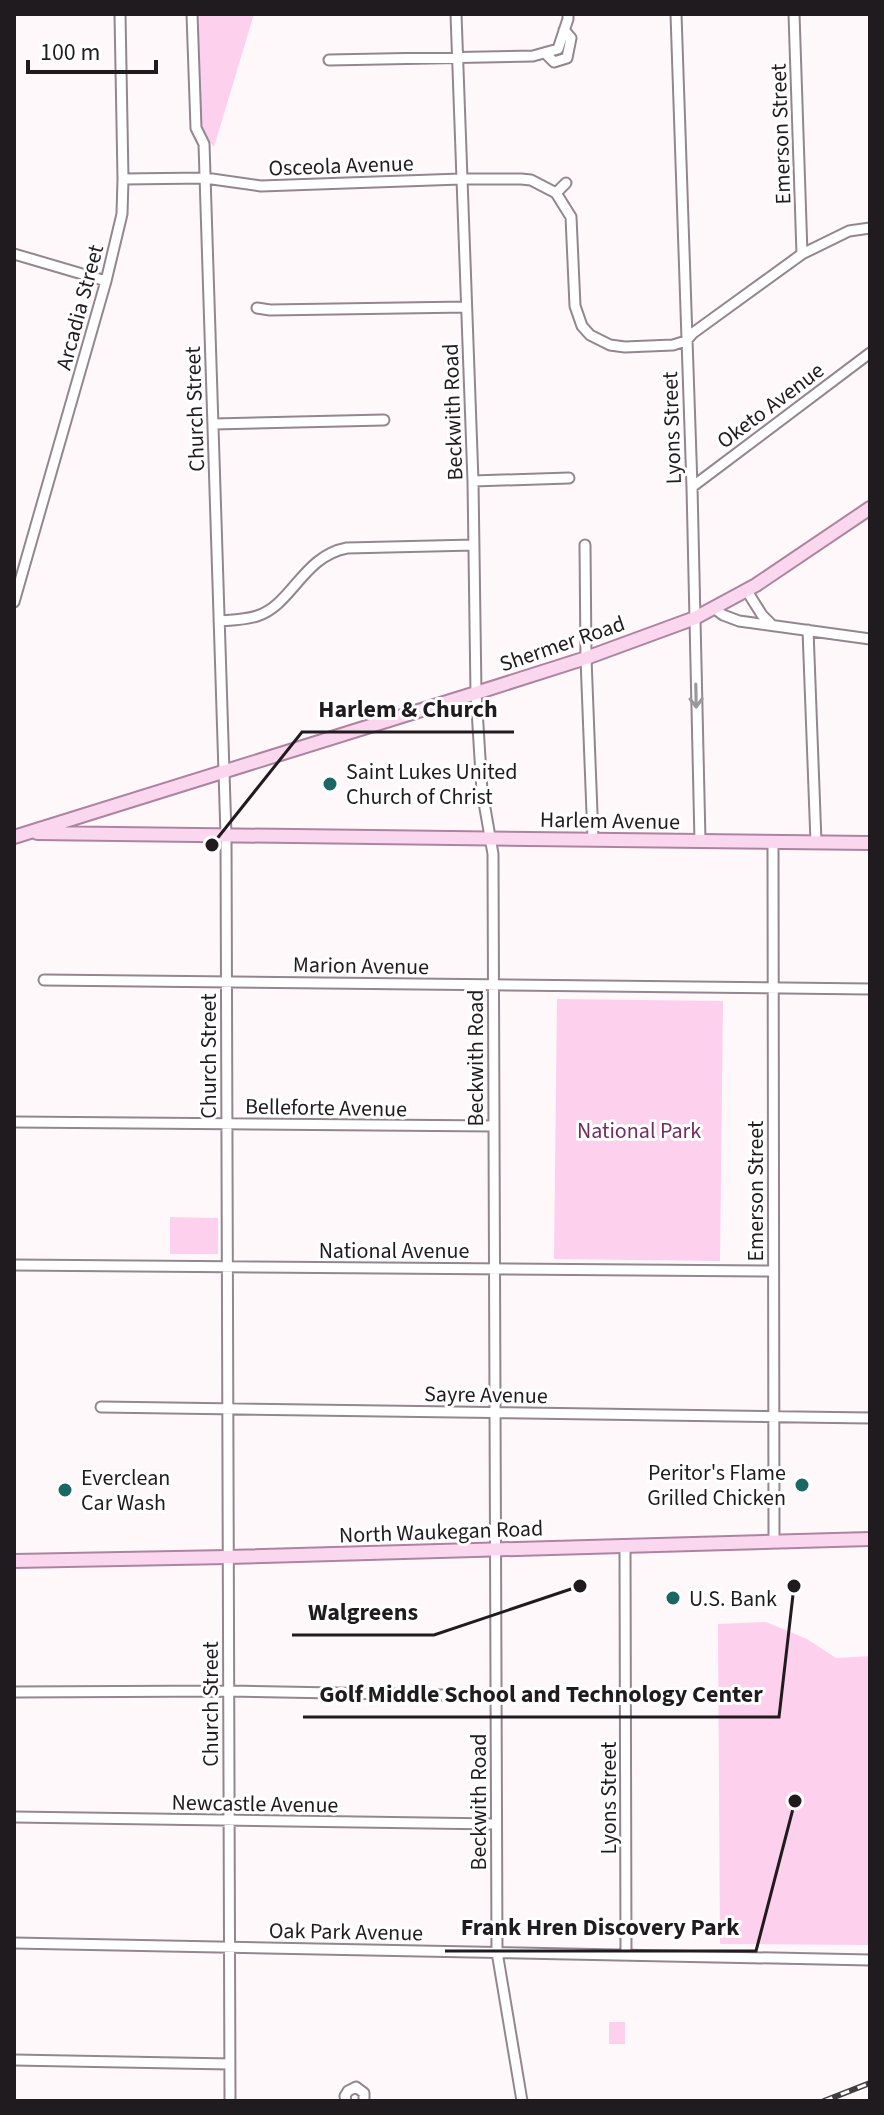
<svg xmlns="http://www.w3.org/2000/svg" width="884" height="2115" font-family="'Source Sans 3',sans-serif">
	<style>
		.green { fill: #fdd0ed }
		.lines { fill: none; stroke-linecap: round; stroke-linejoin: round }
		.minor-casing { stroke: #93868e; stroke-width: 13 }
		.major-casing { stroke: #ad849f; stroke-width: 16 }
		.minor { stroke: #fff; stroke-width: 9 }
		.major { stroke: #fbd7ef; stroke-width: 12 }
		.rail-casing { stroke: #413c3f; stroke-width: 6 }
		.rail { stroke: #fff; stroke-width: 3; stroke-dasharray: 9; stroke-linecap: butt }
		.oneway { stroke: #9b989a }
		.poi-dot { fill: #1b6763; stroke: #fff; stroke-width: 3 }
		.labels { text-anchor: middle; stroke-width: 6; stroke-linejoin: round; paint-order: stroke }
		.street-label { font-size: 22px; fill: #201b1e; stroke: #fff }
		.poi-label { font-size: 22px; fill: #201b1e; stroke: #fff; text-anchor: start }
		.park-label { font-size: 22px; fill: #762c62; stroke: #fff }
		.leader { fill: none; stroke: #201b1e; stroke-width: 3 }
		.callout-dot { fill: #201b1e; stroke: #fff; stroke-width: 3 }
		.callout-label { font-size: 24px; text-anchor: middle; font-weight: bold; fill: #201b1e; stroke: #fff; stroke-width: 6; stroke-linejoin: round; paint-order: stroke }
	</style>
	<rect width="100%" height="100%" fill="#fef8fb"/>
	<path class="green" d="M196,14h58l-40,133 -7,-9 -6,-13z
		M557,999l166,2 -3,260 -166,-2z
		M170,1217l48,1v36h-48z
		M766,1622l41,17 29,19 34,-2v289l-150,-1 -2,-320z
		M609,2022h16v22h-16z"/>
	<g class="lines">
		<defs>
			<path id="minor" d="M192,14l4,114 8,16 22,691 4,1266
				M456,14l17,467 3,212 6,98 11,63 4,1098 25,149
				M676,14l16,473 8,354
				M794,14l8,240
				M545,53l9,9 13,-4 4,-20 -7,-8
				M329,60l204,-4 25,-7 10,-30v-5
				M123,179l82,-1 56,8 200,-7h60l10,1 25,13 15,24 4,89 7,20 8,9 20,10 15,2 48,-2 13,-4 7,-8 109,-79 47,-23 21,-3
				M556,193l10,-10
				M14,254l92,27
				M257,308l13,2 196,-3
				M213,424l171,-4
				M473,481l96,-3
				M692,487l178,-134
				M585,545l1,113 7,181
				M747,591l15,24 9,9
				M14,602l92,-321 16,-67 1,-35 -3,-165
				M715,609l8,6 16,6 131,18
				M219,621c13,-1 26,-1 38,-5 35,-11 46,-60 90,-68l127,-3
				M808,630l8,212
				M773,842l1,699
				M44,980l826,9
				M14,1122l480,4
				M14,1265l759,6
				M101,1407l769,11
				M625,1545l1,410
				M14,1692l214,-1 268,5
				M14,1817l482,7
				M14,1943l856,17
				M14,2060l216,4
				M346,2101l-1,-5 3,-5 8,-4 8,6v8"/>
			<path id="major" d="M37,833l833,10
				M14,837l462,-144 110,-35 109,-40 61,-33 114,-77
				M14,1561l214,-4 642,-18"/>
		</defs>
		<use href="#minor" class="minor-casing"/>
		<use href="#major" class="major-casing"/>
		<use href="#minor" class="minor"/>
		<use href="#major" class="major"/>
		<defs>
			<path id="rail" d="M824,2101l46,-18"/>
		</defs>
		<use href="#rail" class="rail-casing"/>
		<use href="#rail" class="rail"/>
	</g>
	<defs><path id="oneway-shaft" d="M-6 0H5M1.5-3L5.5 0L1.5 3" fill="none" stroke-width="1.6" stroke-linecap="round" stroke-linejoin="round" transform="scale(2)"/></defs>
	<use class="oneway" href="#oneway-shaft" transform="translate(696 696) rotate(89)"/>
	<g class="poi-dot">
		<circle cx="330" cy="784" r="8"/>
		<circle cx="802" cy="1485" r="8"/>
		<circle cx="65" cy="1490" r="8"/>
		<circle cx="673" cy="1598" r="8"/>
	</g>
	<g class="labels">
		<g class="street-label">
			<text transform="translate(780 134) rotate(-92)" y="8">Emerson Street</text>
			<text transform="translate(341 165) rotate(-2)" y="8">Osceola Avenue</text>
			<text transform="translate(79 307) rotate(-75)" y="8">Arcadia Street</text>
			<text transform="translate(770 405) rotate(-37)" y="8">Oketo Avenue</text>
			<text transform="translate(194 409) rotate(-92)" y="8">Church Street</text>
			<text transform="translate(452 412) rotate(-92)" y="8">Beckwith Road</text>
			<text transform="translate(671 428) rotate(-92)" y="8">Lyons Street</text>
			<text transform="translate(562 643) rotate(-19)" y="8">Shermer Road</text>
			<text transform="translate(610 820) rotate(1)" y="8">Harlem Avenue</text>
			<text transform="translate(361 965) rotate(1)" y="8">Marion Avenue</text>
			<text transform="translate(208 1056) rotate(-90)" y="8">Church Street</text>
			<text transform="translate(475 1058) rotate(-90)" y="8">Beckwith Road</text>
			<text transform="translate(326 1107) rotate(1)" y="8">Belleforte Avenue</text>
			<text transform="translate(755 1191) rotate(-90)" y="8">Emerson Street</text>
			<text x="394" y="1258">National Avenue</text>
			<text transform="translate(486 1394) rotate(1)" y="8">Sayre Avenue</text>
			<text transform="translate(441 1531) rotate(-2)" y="8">North Waukegan Road</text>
			<text transform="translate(210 1704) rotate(-90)" y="8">Church Street</text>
			<text transform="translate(608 1798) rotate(-90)" y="8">Lyons Street</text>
			<text transform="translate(478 1802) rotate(-90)" y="8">Beckwith Road</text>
			<text transform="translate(255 1803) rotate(1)" y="8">Newcastle Avenue</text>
			<text transform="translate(346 1931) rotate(1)" y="8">Oak Park Avenue</text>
		</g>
		<g class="poi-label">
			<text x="346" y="779">Saint Lukes United<tspan x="346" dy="25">Church of Christ</tspan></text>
			<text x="786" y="1480" text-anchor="end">Peritor's Flame<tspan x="786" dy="25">Grilled Chicken</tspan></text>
			<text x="81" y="1485">Everclean<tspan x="81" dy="25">Car Wash</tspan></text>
			<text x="689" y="1606">U.S. Bank</text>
		</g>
		<g class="park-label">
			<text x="639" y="1138">National Park</text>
		</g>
	</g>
	<path class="leader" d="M212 845L302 732H514M580 1586L434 1635H292M794 1586L779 1717H303M795 1801L756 1951H445"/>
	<g class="callout-dot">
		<circle cx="212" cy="845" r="8"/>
		<circle cx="580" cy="1586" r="8"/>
		<circle cx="794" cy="1586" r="8"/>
		<circle cx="795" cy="1801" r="8"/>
	</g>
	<g class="callout-label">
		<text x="408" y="717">Harlem &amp; Church</text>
		<text x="363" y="1620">Walgreens</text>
		<text x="541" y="1702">Golf Middle School and Technology Center</text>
		<text x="600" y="1935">Frank Hren Discovery Park</text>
	</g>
	<rect width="884" height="2115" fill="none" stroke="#201b1e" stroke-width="32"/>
	<path d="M28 60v12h128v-12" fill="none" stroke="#201b1e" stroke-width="4"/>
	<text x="40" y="60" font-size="24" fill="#201b1e" stroke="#ffffff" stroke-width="6" paint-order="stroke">100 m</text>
</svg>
